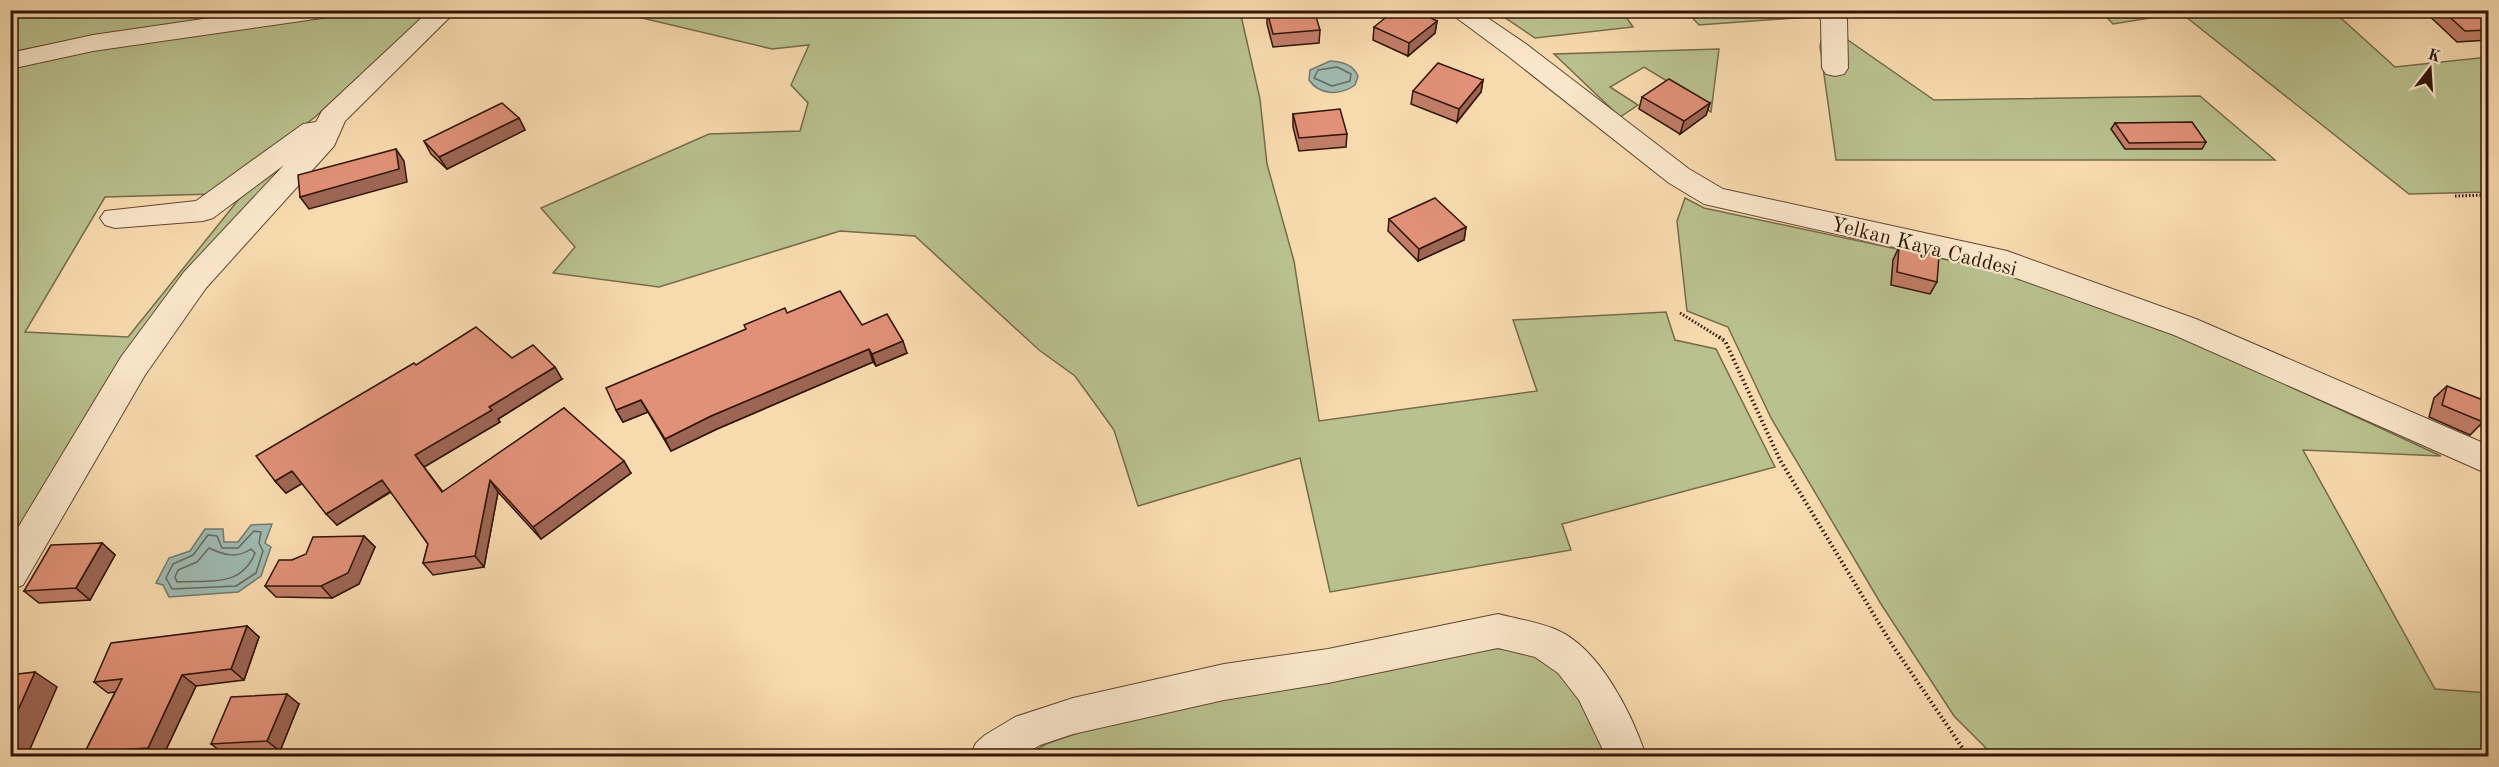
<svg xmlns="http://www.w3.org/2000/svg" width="2499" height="767" font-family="'Old Standard TT',serif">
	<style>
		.green { fill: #b9c18e; stroke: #766b4a; stroke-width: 1.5 }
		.water { fill: #9fbab1; stroke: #73786d; stroke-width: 1.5 }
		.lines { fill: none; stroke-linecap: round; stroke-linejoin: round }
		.shore { stroke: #68685c; stroke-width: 1.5 }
		.minor-casing { stroke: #644630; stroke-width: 2 }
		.path-far1 { stroke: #321506; stroke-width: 3; stroke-dasharray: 1.5 2; stroke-linecap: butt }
		.path { stroke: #321506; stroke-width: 4; stroke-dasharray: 1.5 3; stroke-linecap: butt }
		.minor { fill: #fae7cb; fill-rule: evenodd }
		.wall { fill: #c17d67; stroke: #321506; stroke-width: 1.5 }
		.shaded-wall { fill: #9d6654; stroke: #321506; stroke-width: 1.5 }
		.building { fill: #e09178; stroke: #321506; stroke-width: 1.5 }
		.labels { text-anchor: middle; stroke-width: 4.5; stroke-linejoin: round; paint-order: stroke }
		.street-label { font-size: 21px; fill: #321506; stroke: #fae7cb }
	</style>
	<rect width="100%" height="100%" fill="#f8daaf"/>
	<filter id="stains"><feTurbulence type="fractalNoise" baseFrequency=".00333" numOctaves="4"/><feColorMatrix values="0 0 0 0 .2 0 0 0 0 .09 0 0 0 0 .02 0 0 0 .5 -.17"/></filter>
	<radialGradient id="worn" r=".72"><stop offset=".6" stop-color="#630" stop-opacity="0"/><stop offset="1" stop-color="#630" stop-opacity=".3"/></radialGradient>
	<path class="green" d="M2178,10l3,3 15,-3 137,1 62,56 93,-10v135l-79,2 -228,-181 -68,11 -12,-13z
		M10,11h276l-198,26 -77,15z
		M361,11h65l1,4 -112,102 -101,77 -109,3 -80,135 103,5 115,-143 52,-35 -284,385v-479l121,-23z
		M619,11h621l20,88 7,65 27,97 25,160 218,-30 -24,-71 153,-8 9,28 41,9 59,118 -213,57 9,26 -241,42 -30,-134 -162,48 -24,-76 -39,-54 -36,-26 -124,-114 -75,-5 -181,56 -106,-14 22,-26 -34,-39 168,-74 91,-3 8,-28 -17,-18 18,-40 -37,4 -155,-37z
		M1495,11h158l-27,6 7,10 -98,11z
		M1686,11h118l4,6 -109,8z
		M1825,24l109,76 266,-4 75,64h-439l-16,-114z
		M1719,49l-8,63 -42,-25 3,-3 -28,-17 -34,20 28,18 -18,12 -66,-63z
		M1685,198l19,10 310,66 163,60 264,122 -138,-6 132,239 53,4v63h-496l-8,-10 -30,-30 -73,-112 -110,-186 -43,-91 -41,-16 -10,-90z
		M1505,642l37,13 53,51 20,50h-589l20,-12 75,-26z"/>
	<path class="water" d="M1330,61c12,1 23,3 28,15l-3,9c-15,11 -36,10 -46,-5l1,-10z
		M272,524l-7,19 6,4 -10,29 -23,16 -69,5 -6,-12 -7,-2 13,-25 21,-7 15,-22h18l1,13h14l13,-17z"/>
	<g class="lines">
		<path class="shore" d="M1337,67l14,7 -1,7 -18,5 -18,-8 4,-8z
			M254,531l7,1 -2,11 4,8 -7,22 -20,13 -64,3 -6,-11 7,-14 20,-9 15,-20 9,1 5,12h16z
			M209,548c15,7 27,11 42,1l4,4c-14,35 -46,27 -78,29l-2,-5 3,-7 19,-8z"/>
		<defs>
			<path id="minor" d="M265,10h69l-3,5 -9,3 -229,33 -83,18v-16l83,-18z
				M430,10h27l-112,111 -11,25 -128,142 -61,87 -122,210 -13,5v-49l111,-184 63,-85 100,-107 -71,53 -10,3 -88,7 -10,-3 -5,-7 5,-7 91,-10 107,-77 13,-2 6,-11z
				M1446,10h30l50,34 163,125 34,20 284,62 189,68 292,126v29l-314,-139 -183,-66 -287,-65 -35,-21 -161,-127z
				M1815,10h26l6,9 1,49 -4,6 -9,2 -9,-2 -4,-6 -1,-48z
				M1498,614c19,5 40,8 59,16 43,19 75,84 89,126h-40l-27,-56 -21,-27 -23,-16 -37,-9 -170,35 -104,17 -151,34 -33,11 -19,11h-51l6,-13 9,-8 30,-18 58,-19 151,-34 104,-15z"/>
		</defs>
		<use href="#minor" class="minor-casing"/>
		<path class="path-far1" d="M2455,196l33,-1
			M1680,313l42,26"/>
		<path class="path" d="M1719,337l6,4 55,119 111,183 77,113"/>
		<use href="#minor" class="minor"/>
	</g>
	<path class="wall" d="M2423,10h65v5h-2l2,2v23l-31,2z
		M1267,11l53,19 -1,13 -46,4 -6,-23z
		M1437,21l-2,12 -27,23 -35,-16 1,-13z
		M1483,80l-2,12 -24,30 -46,-18 2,-13z
		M1642,97l68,6 -4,12 -26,19 -41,-25z
		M1293,114l54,20 -1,13 -47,4 -6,-24z
		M519,118l6,12 -78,39 -16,-15 -7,-13z
		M2115,123l91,19 -4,7h-77l-14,-20z
		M1389,219l77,8 -2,13 -46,21 -30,-30z
		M1899,247l38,35 -7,12 -39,-9 2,-25z
		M787,313l75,12 45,28 -31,13 -3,-4 -156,67 -46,22 -23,-39 -25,10 -7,-12z
		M416,365l146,14 -64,40 2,3 -76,45 19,25 121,-84 67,65 -90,66 -43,-47 -14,75 -51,8 -10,-12 5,-19 -37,-52 -54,33 -35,-42 -16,10 -11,-12z
		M2447,386l36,36 -13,13 -41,-18 5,-19z
		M364,536l11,11 -16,37 -27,14 -56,-1 -11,-11 27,-26z
		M102,543l13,12 -25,45 -51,3 -15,-12z
		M247,626l12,11 -15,43 -48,6 -33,70h-71l-7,-4 30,-60 -7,1 -14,-11z
		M299,704l-19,47 -56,3 -13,-10z"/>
	<path class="shaded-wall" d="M1437,21l-2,12 -27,23 1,-13z
		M1483,80l-2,12 -24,30 2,-13z
		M1710,103l-4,12 -26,19 4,-13z
		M519,118l6,12 -78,39 -8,-12z
		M396,149l8,12 3,21 -98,27 -9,-12z
		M1466,227l-2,13 -46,21 1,-12z
		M903,341l4,12 -31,13 -4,-12z
		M869,349l4,13 -156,67 -46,22 -6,-12 46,-23z
		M555,367l7,12 -64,40 2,3 -76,45 -9,-12 74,-48z
		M641,400l7,12 -25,10 -7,-12z
		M624,461l7,12 -90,66 -8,-12z
		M292,471l11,12 -17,10 -11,-12z
		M382,480l9,11 -54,34 -11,-11z
		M490,480l8,12 -14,75 -9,-11z
		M364,536l11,11 -16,37 -27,14 -11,-12z
		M102,543l13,12 -25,45 -14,-12z
		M247,626l12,11 -15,43 -13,-11z
		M35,672l22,15 -30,69h-17v-28z
		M182,675l14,11 -33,70h-3l-12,-8z
		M287,694l12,10 -19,47 -13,-10z"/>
	<path class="building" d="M1276,10h38l6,20 -47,4 -6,-23z
		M1395,10h19l23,11 -28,22 -35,-16z
		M2442,10h39l7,7v13l-23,1z
		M1438,63l45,17 -24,29 -46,-18z
		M1669,79l41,24 -26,18 -42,-24z
		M502,103l17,15 -80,39 -15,-16z
		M1340,109l7,25 -48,4 -6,-24z
		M2192,122l14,20 -77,1 -14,-20z
		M396,149l3,20 -99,28 -2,-22z
		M1435,198l31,29 -47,22 -30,-30z
		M1899,247l40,9 -2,26 -40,-10z
		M840,291l22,34 25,-11 16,27 -31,13 -3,-5 -158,67 -46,23 -24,-39 -25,10 -10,-22 140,-59 -2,-4 41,-17 2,5z
		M476,327l36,31 21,-13 22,22 -66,40 3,3 -77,45 27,37 122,-84 60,53 -91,66 -43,-47 -15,76 -52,7 5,-19 -46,-64 -56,34 -34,-43 -17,10 -19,-25 158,-93 2,2z
		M2447,386l41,16 -5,20 -41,-17z
		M364,536l-16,37 -27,13h-56l14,-26h13l14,-6 7,-17z
		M102,543l-26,45 -52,3 27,-46z
		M247,626l-16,43 -49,6 -34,73 -63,4 37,-73 -28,3 17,-39z
		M35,672l-25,56v-53z
		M287,694l-20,47 -56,3 20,-47z"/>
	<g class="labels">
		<g class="street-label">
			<text transform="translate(1924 246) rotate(14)" y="7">Yelkan Kaya Caddesi</text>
		</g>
	</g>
	<rect width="2499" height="767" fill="none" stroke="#f8daaf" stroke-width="36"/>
	<rect x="12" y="12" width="2475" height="743" fill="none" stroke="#321506" stroke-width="3"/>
	<rect x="18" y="18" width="2463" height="731" fill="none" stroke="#321506" stroke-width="1.5"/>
	<g transform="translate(2430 69) rotate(17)" stroke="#fae7cb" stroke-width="4.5" paint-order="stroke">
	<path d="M0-4.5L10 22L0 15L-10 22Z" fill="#321506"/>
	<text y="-9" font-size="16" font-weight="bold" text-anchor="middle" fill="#321506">K</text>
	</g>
	<rect width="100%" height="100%" filter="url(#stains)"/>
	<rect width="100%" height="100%" fill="url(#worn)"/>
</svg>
